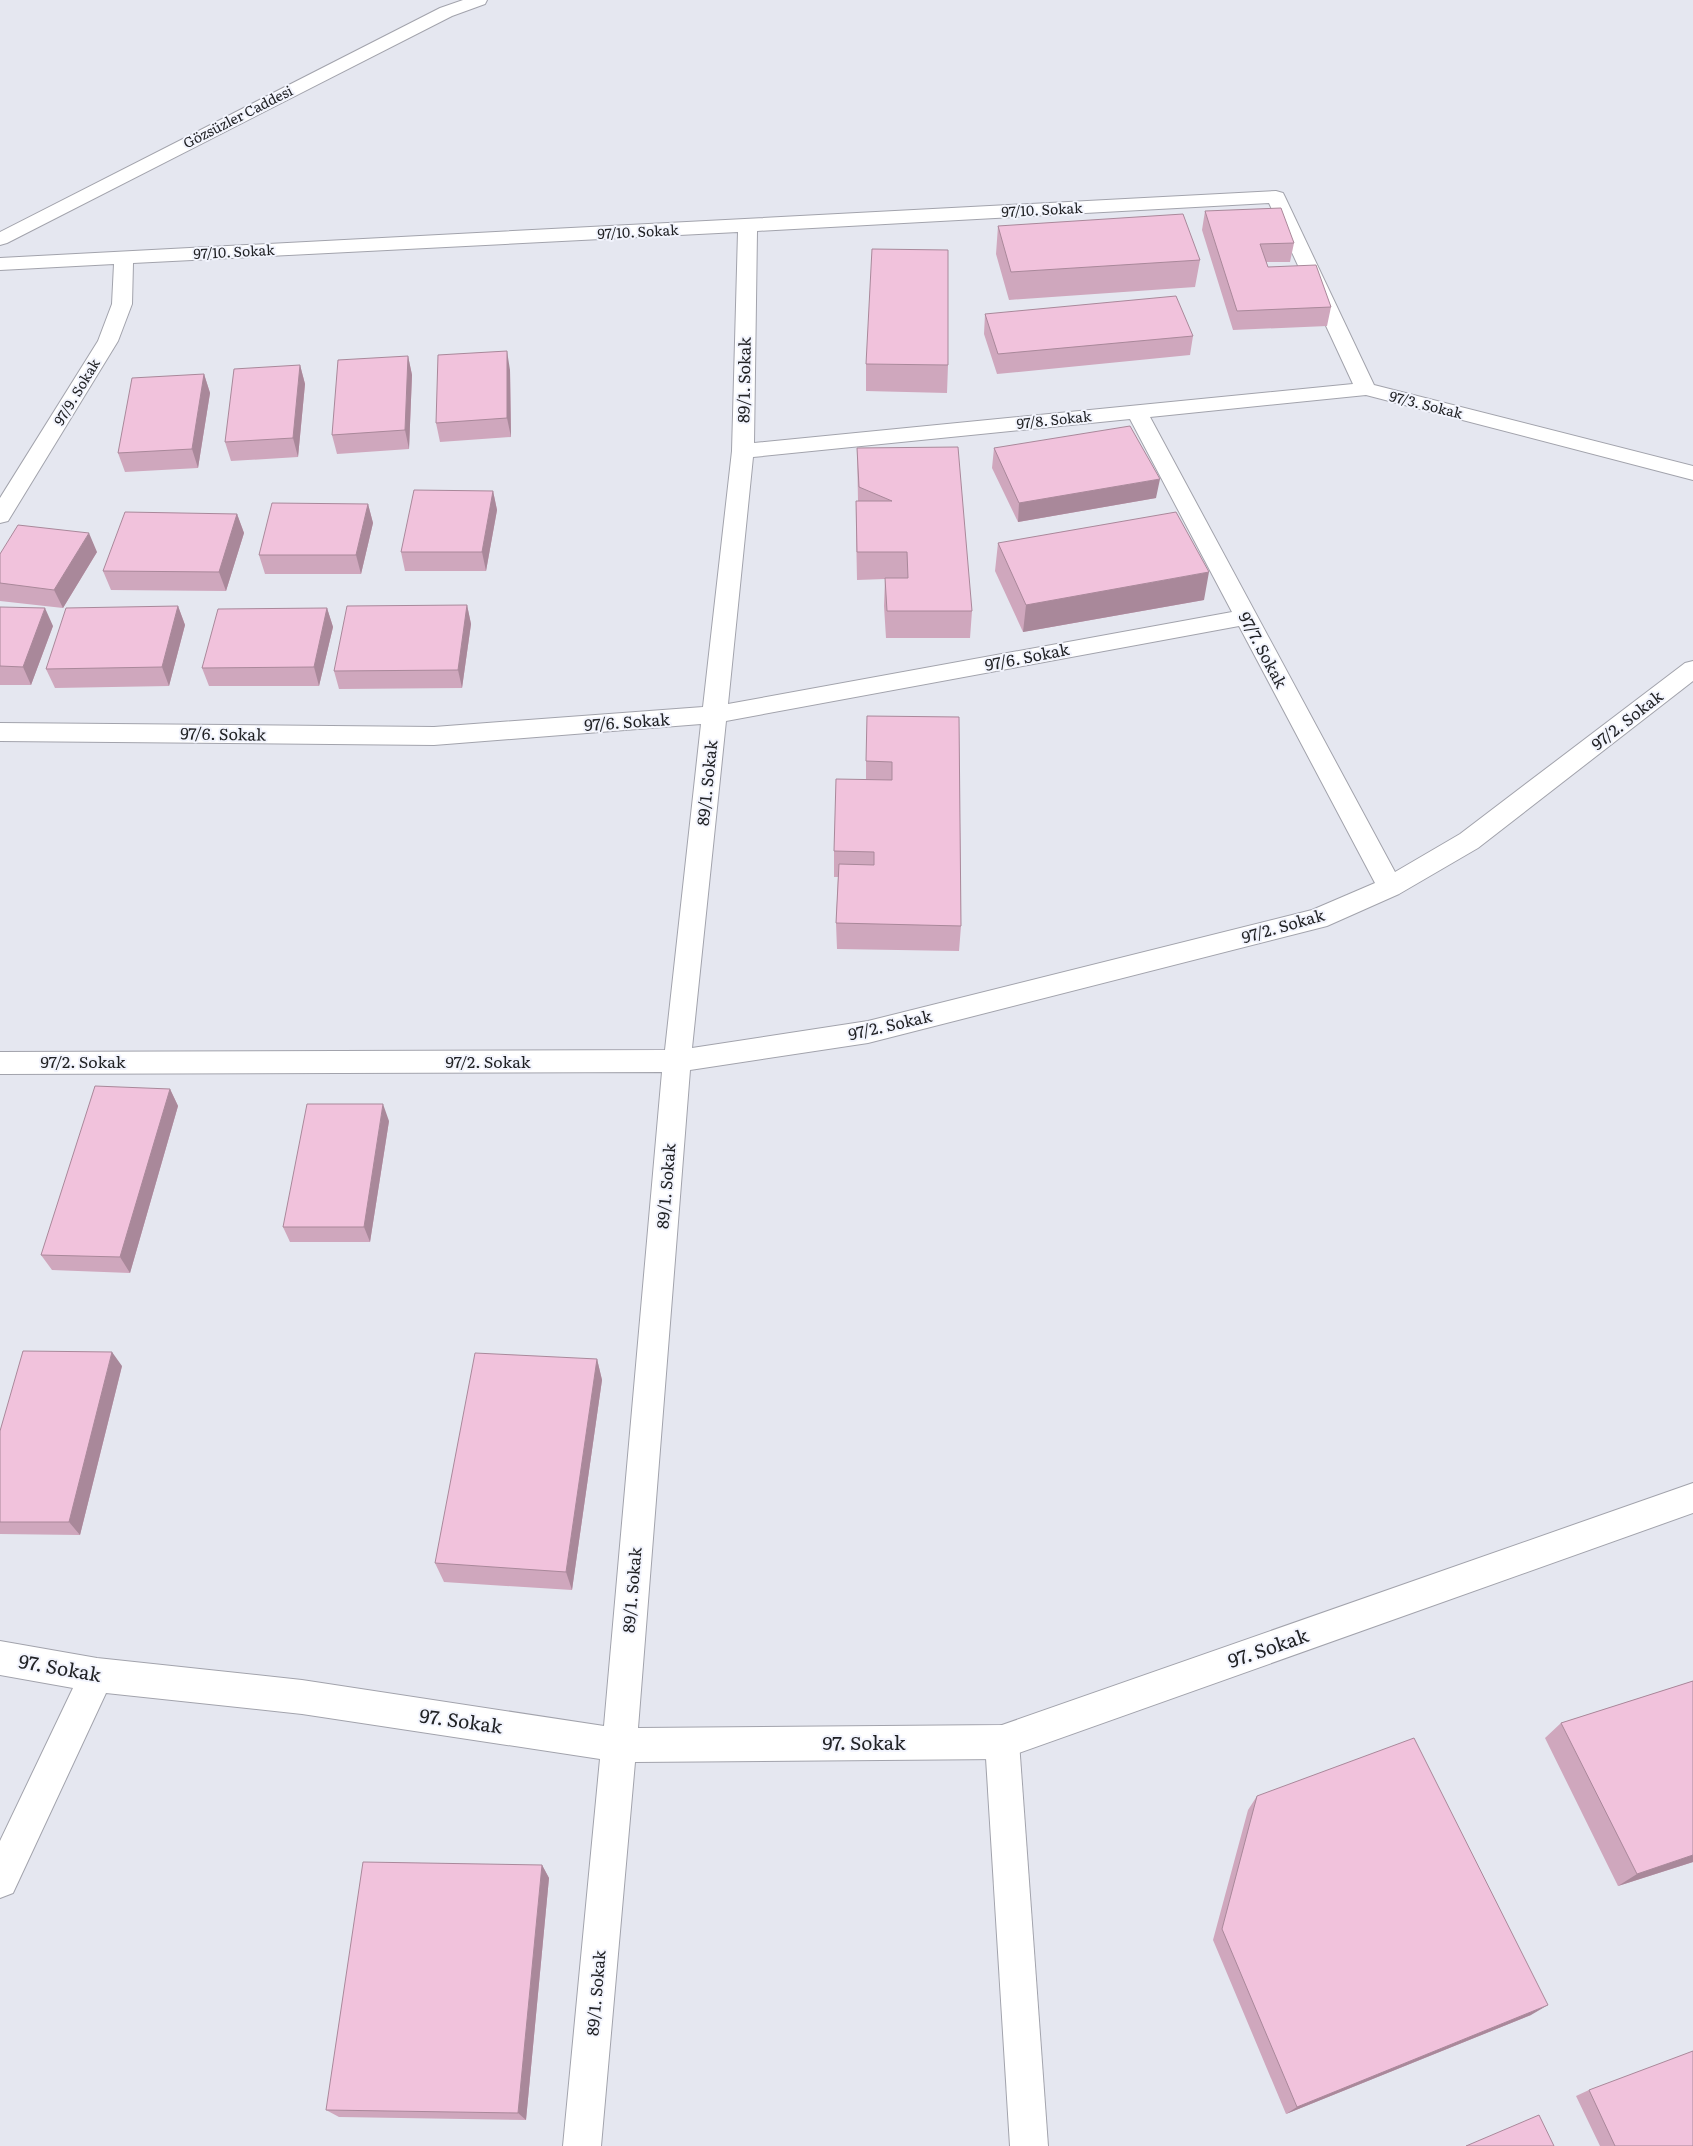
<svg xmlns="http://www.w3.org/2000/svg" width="1693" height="2146" font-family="Literata,serif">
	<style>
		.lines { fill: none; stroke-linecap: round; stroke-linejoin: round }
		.service-casing { stroke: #a2a3ac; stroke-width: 2 }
		.minor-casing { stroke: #a2a3ac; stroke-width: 2 }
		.tertiary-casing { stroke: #a2a3ac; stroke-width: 2 }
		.service { fill: #fff; fill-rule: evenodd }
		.minor { fill: #fff; fill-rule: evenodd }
		.tertiary { fill: #fff; fill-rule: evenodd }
		.wall { fill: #cfa7bd }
		.shaded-wall { fill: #a9889a }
		.building { fill: #f1c2dc; stroke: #a9889a }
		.labels { text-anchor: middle; stroke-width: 4; stroke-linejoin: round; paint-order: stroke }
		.far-street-label { font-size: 14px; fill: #212225; stroke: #f2f4fd }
		.street-label { font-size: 16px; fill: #212225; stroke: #f2f4fd }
		.near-street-label { font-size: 19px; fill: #212225; stroke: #f2f4fd }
	</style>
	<rect width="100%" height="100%" fill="#e5e7f0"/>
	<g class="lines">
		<defs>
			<path id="service" d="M1002,1725l12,5 5,12 29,404h-38l-25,-404 5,-12z"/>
			<path id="minor" d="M1276,191l7,2 2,4 89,188 319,81v14l-327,-85 -216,22 245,455 65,-38 225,-171 8,-2v20l-215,167 -79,46 -72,32 -459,117 -178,27 -52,658 364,-3 691,-242v30l-691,246 -367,3 -34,384h-38l37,-387 -298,-45 -196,-21 -93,200 -13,5v-57l73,-153 -73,-13v-34l97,17 205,22 302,46 58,-654 -662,2v-22l665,-2 36,-326 -267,21 -434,-4v-18l434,4 269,-20 29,-256 6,-219 -605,31 -1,41 -14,37 -110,180 -8,2v-25l98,-157 14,-37 2,-40 -114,6v-12zM1269,203l84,181 -599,59 3,-212zM1130,419l102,193 -504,92 25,-247zM1239,626l136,257 -63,27 -444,111 -176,27 34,-327z"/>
			<path id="tertiary" d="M463,0h24l-2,4 -33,12 -445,227 -7,2v-13l440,-224z"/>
		</defs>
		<use href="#service" class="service-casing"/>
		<use href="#minor" class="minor-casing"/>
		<use href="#tertiary" class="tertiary-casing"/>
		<use href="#service" class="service"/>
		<use href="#minor" class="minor"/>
		<use href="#tertiary" class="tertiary"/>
	</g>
	<path class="wall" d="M1205,211l89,32 -4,19h-24l2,5 63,40 -4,19 -94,4 -31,-100z
		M998,226l202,34 -5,27 -186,13 -13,-46z
		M985,314l208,22 -3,19 -193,19 -13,-40z
		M408,356l4,19 -3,74 -72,5 -5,-19z
		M866,364l82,1 -1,28 -81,-2z
		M300,365l5,19 -7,73 -67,4 -6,-19z
		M510,370l1,67 -71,5 -4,-19z
		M204,374l6,19 -12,75 -73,4 -7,-19z
		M857,448l115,163 -2,27h-84l-2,-32 1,-27 -28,1 -1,-51v-28h2z
		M994,448l162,50 -138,24 -26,-54z
		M493,491l4,19 -11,61h-81l-4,-19z
		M368,504l5,19 -12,51h-96l-6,-19z
		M237,514l7,19 -18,58 -115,-1 -8,-19z
		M998,543l206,57 -181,32 -28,-61z
		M97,552l-34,56 -63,-7v-47z
		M467,605l4,19 -9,64 -123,1 -5,-18z
		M178,606l7,19 -16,61 -114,2 -9,-19z
		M0,607l53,19 -22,59h-31z
		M327,608l6,19 -14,59h-110l-7,-18z
		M959,717l2,209 -2,25 -122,-2 -1,-26 2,-46h-4v-26l32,-71v-19z
		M170,1089l8,17 -48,167 -78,-3 -11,-15z
		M389,1121l-19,121h-80l-7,-15z
		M597,1359l5,21 -30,210 -128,-8 -9,-19z
		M122,1366l-42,169 -80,-1v-103z
		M1693,1681v181l-75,24 -73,-148 16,-15z
		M1257,1796l274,219 -245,99 -73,-174 35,-130z
		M542,1865l7,13 -23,242 -187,-3 -13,-7z
		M1589,2090l104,56h-93l-24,-50z"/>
	<path class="shaded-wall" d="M507,351l3,19 1,67 -4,-19z
		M408,356l4,19 -3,74 -4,-19z
		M300,365l5,19 -7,73 -5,-19z
		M204,374l6,19 -12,75 -6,-19z
		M1160,479l-4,19 -138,24 1,-19z
		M493,491l4,19 -11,61 -4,-19z
		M368,504l5,19 -12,51 -5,-19z
		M237,514l7,19 -18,58 -7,-19z
		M89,533l8,19 -34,56 -9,-18z
		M1209,572l-5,28 -181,32 3,-27z
		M467,605l4,19 -9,64 -4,-18z
		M178,606l7,19 -16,61 -7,-19z
		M45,608l8,18 -22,59 -8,-18z
		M327,608l6,19 -14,59 -5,-19z
		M170,1089l8,17 -48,167 -10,-16z
		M383,1104l6,17 -19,121 -6,-15z
		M112,1352l10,14 -42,169 -11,-13z
		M597,1359l5,21 -30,210 -6,-18z
		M1693,1855v7l-75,24 19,-12z
		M542,1865l7,13 -23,242 -8,-7z
		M1548,2005l-17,10 -245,99 11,-7z"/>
	<path class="building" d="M1281,208l13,35 -34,1 8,23 48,-2 15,42 -94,4 -32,-100z
		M1183,214l17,46 -189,12 -13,-46z
		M872,249l76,1v115l-82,-1z
		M1176,296l17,40 -195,18 -13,-40z
		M507,351v67l-71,5 2,-68z
		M408,356l-3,74 -73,5 6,-75z
		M300,365l-7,73 -68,4 9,-73z
		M204,374l-12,75 -74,4 14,-75z
		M1130,426l30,53 -141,24 -25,-55z
		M958,447l14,164h-85l-2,-33h23l-1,-26h-50l-1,-51h36l-33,-14 -2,-39z
		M414,490l79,1 -11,61h-81z
		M272,503l96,1 -12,51h-97z
		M125,512l112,2 -18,58 -116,-1z
		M1176,512l33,60 -183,33 -28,-62z
		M18,525l71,8 -35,57 -54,-7v-29z
		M467,605l-9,65 -124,1 13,-65z
		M178,606l-16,61 -116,2 20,-61z
		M0,607l45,1 -22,59 -23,-1z
		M327,608l-13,59 -112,1 16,-59z
		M867,716l92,1 2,209 -125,-3 3,-59 35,1v-13l-40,-1 2,-72 56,1v-18l-26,-1z
		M95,1086l75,3 -50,168 -79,-2z
		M307,1104h76l-19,123h-81z
		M23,1351l89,1 -43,170h-69v-91z
		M475,1353l122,6 -31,213 -131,-9z
		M1693,1681v174l-56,19 -76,-151z
		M1414,1738l134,267 -251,102 -75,-178 35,-133z
		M363,1862l179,3 -24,248 -192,-3z
		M1693,2051v95h-78l-26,-56z
		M1539,2115l15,31h-88z"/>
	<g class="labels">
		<g class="far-street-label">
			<text transform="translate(238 117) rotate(-27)" y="5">Gözsüzler Caddesi</text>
			<text transform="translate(1042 210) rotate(-3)" y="5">97/10. Sokak</text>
			<text transform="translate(638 232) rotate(-3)" y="5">97/10. Sokak</text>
			<text transform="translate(234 252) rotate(-3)" y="5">97/10. Sokak</text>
			<text transform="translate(77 392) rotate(-59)" y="5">97/9. Sokak</text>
			<text transform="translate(1426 405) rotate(14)" y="5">97/3. Sokak</text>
			<text transform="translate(1054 420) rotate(-6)" y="5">97/8. Sokak</text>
		</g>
		<g class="street-label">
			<text transform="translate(744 380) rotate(-89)" y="6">89/1. Sokak</text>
			<text transform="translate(1263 650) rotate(62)" y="6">97/7. Sokak</text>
			<text transform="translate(1027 657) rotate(-11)" y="6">97/6. Sokak</text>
			<text transform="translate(1627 720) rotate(-38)" y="6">97/2. Sokak</text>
			<text transform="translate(627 722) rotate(-4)" y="6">97/6. Sokak</text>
			<text transform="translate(223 734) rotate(1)" y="6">97/6. Sokak</text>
			<text transform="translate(707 783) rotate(-84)" y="6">89/1. Sokak</text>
			<text transform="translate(1283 926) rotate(-16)" y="6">97/2. Sokak</text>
			<text transform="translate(890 1025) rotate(-13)" y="6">97/2. Sokak</text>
			<text x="83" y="1068">97/2. Sokak</text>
			<text x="488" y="1068">97/2. Sokak</text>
			<text transform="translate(666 1186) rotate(-85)" y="6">89/1. Sokak</text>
			<text transform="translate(632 1590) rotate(-85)" y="6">89/1. Sokak</text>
			<text transform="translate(596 1993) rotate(-85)" y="6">89/1. Sokak</text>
		</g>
		<g class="near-street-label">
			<text transform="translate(1268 1648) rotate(-19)" y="7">97. Sokak</text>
			<text transform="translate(60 1668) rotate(10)" y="7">97. Sokak</text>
			<text transform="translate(461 1721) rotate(8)" y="7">97. Sokak</text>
			<text x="864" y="1750">97. Sokak</text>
		</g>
	</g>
</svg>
